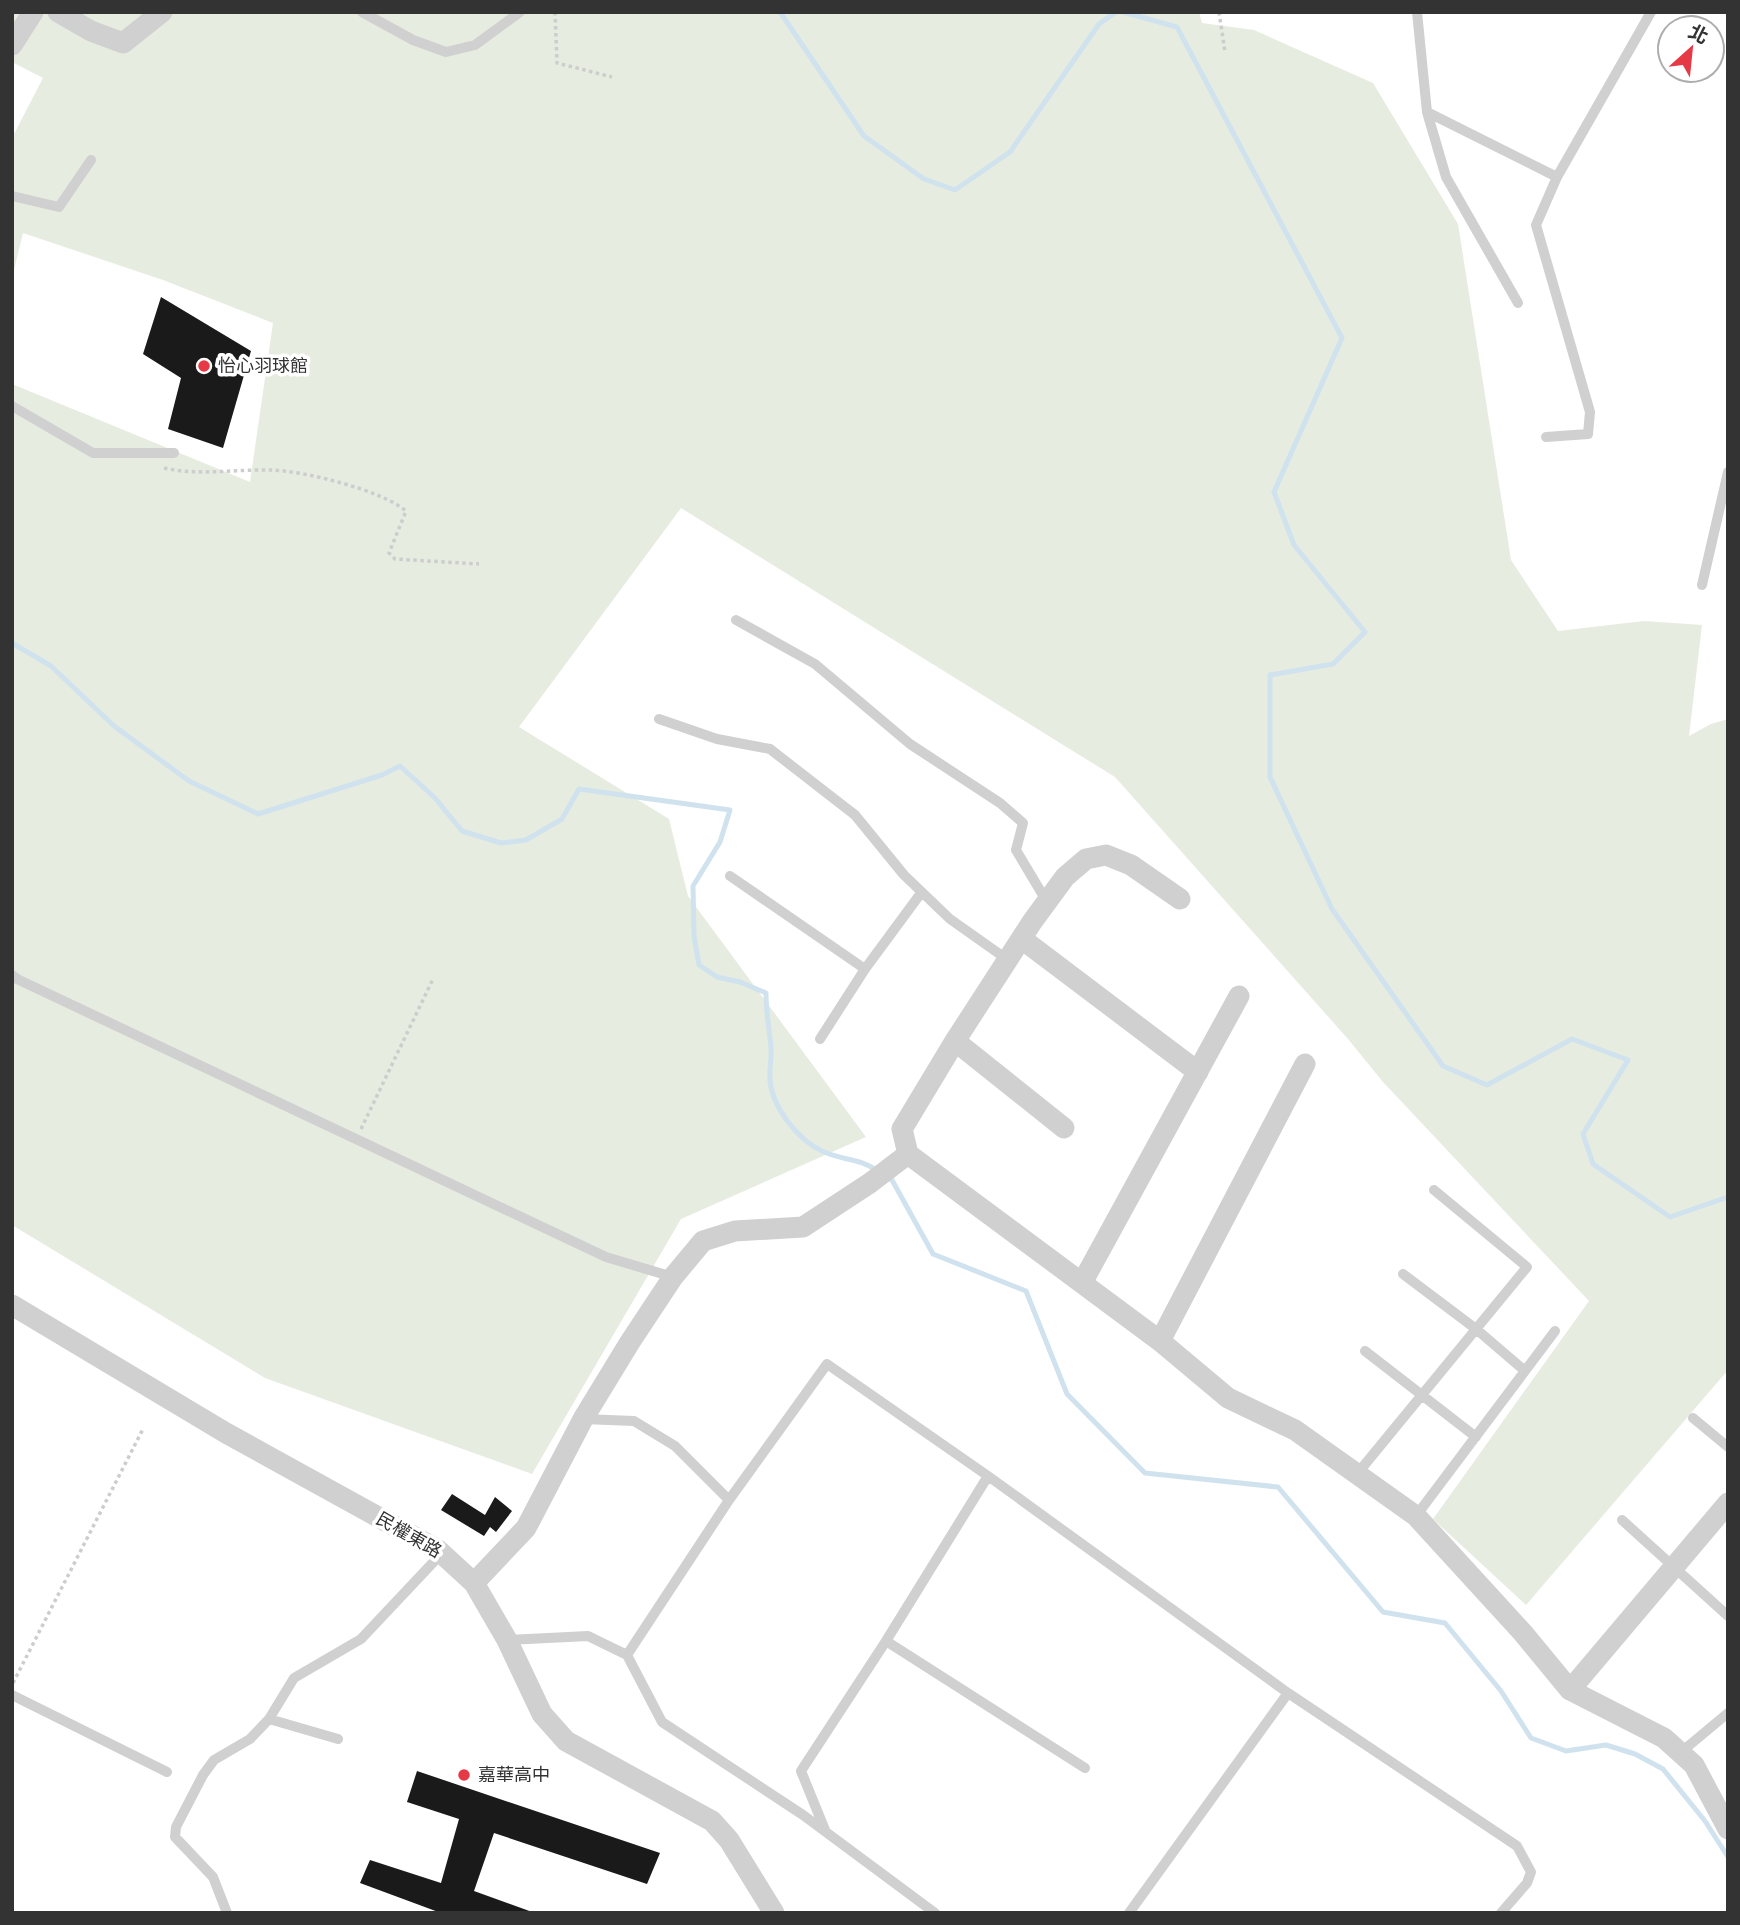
<svg xmlns="http://www.w3.org/2000/svg" width="1740" height="1925" font-family="Signika,'Noto Sans TC',sans-serif">
	<style>
		.green { fill: #e6ecdf }
		.lines { fill: none; stroke-linecap: round; stroke-linejoin: round }
		.stream { stroke: #cfe2ee; stroke-width: 5 }
		.building { fill: #1a1a1a }
		.path { stroke: #cdcdcd; stroke-width: 3.5; stroke-dasharray: 3.5 3.5; stroke-linecap: butt }
		.lane { stroke: #d0d0d0; stroke-width: 10 }
		.street { stroke: #d0d0d0; stroke-width: 21 }
		.poi-dot { fill: #e63946; stroke: #fff; stroke-width: 2.5 }
		.labels { text-anchor: middle; stroke-width: 7; stroke-linejoin: round; paint-order: stroke }
		.poi-label { font-size: 18px; fill: #333; stroke: #fff; text-anchor: start }
		.street-label { font-size: 18px; fill: #333; stroke: #fff }
	</style>
	<rect width="100%" height="100%" fill="#fff"/>
	<path class="green" d="M12,12h1187l3,11 52,7 119,53 85,141 53,336 47,71 86,-10 58,4 -13,111 22,-12 17,-5v651l-202,235 -93,-86 156,-218 -206,-219 -35,-43 -233,-262 -434,-269 -162,219 150,92 19,77 178,241 -185,82 -149,255 -267,-96 -253,-153v-841l238,98 23,-159 -110,-43 -140,-47 -11,45v-140l31,-60 -31,-16z"/>
	<g class="lines">
		<path class="stream" d="M780,12l84,124 60,43 31,11 55,-38 89,-128 17,-12
			M1123,12l54,15 165,311 -68,154 20,53 71,87 -32,32 -63,11v102l62,132 111,157 44,19 85,-46 56,21 -45,74 10,30 77,53 58,-20
			M12,643l39,23 63,60 75,55 69,33 124,-39 18,-9 35,32 27,33 39,12 25,-3 36,-21 17,-30 151,21 -10,32 -27,44 1,50 5,29 18,12 23,5 26,11c0,19 3,35 5,54 1,11 -2,22 -1,33 2,27 28,60 52,71 21,10 35,6 56,20
			M886,1177l6,3 41,74 93,37 41,103 78,79 133,14 105,125 62,11 56,68 30,47 35,13 40,-6 29,9 28,15 42,52 23,36"/>
	</g>
	<path class="building" d="M161,297l90,54 -28,97 -55,-19 13,-51 -38,-24z
		M452,1494l33,21 10,-18 17,14 -16,21 -6,-5 -6,9 -43,-26z
		M417,1771l243,82 -13,31 -153,-51 -20,58 61,22h-94l-81,-30 10,-23 71,23 18,-64 -52,-17z"/>
	<g class="lines">
		<path class="path" d="M555,12l2,51 55,14
			M1219,12l6,40
			M164,468c35,8 72,1 108,2 32,1 109,20 134,41l-17,42 6,6 84,5
			M361,1129l72,-150
			M13,1683l130,-254"/>
		<path class="lane" d="M362,12l51,28 33,12 29,-7 45,-33
			M1417,12l10,100 19,65 72,126
			M1427,112l130,65
			M12,196l47,11 32,-47
			M12,406l81,47h81
			M1546,437l42,-3 2,-22 -54,-187 21,-48 94,-165
			M1702,585l26,-113
			M736,620l79,44 95,80 90,59 23,20 -7,27 31,52
			M659,719l58,20 53,10 85,66 49,60 46,44 58,41
			M730,876l135,93
			M12,975l5,4 589,278 67,20
			M820,1039l45,-70 56,-76
			M1403,1274l73,55 49,42
			M1365,1351l111,86
			M1693,1418l35,29
			M583,1419l51,2 41,25 54,54
			M1357,1474l170,-207 -93,-77
			M1416,1516l139,-185
			M1622,1520l106,96
			M507,1640l81,-4 39,19 35,67 141,93 132,98
			M886,1641l199,127
			M627,1655l102,-155 98,-136 161,112 300,217 229,153 14,26 -4,11 -26,30
			M12,1695l155,77
			M269,1719l69,20
			M1680,1753l48,-40
			M825,1830l-24,-59 85,-130 102,-165
			M227,1913l-14,-36 -38,-40 1,-10 27,-52 11,-15 36,-21 19,-20 25,-41 67,-39 81,-86
			M1129,1913l159,-220"/>
		<path class="street" d="M58,12l33,19 32,12 39,-31
			M12,45l21,-33
			M1022,939l176,133
			M955,1041l109,87
			M908,1154l-6,-25 53,-88 77,-119 33,-45 21,-18 20,-4 25,10 49,34
			M1082,1283l157,-287
			M12,1305l214,128 212,117 36,33 33,57 35,74 24,27 146,80 17,19 45,73
			M1160,1341l145,-277
			M474,1583l52,-55 57,-109 47,-77 43,-65 30,-36 32,-10 68,-4 67,-44 38,-29 252,187 68,57 67,32 121,86 107,117 47,57 94,48 30,27 34,64
			M1570,1690l158,-187"/>
	</g>
	<g class="poi-dot">
		<circle cx="204" cy="366" r="7"/>
		<circle cx="464" cy="1775" r="7"/>
	</g>
	<g class="labels">
		<g class="poi-label">
			<text x="218" y="372">怡心羽球館</text>
			<text x="478" y="1781">嘉華高中</text>
		</g>
		<g class="street-label">
			<text transform="translate(409 1535) rotate(30)" y="6">民權東路</text>
		</g>
	</g>
	<rect width="1740" height="1925" fill="none" stroke="#333333" stroke-width="28"/>
	<g transform="translate(1691 49) rotate(27)"><circle r="33" fill="#ffffff" stroke="#adadad" stroke-width="2"/>
	<path d="M0-5L12 26L0 18L-12 26Z" fill="#e63946"/>
	<text y="-10" font-size="19" font-weight="bold" text-anchor="middle" fill="#333333">北</text>
	</g>
</svg>
